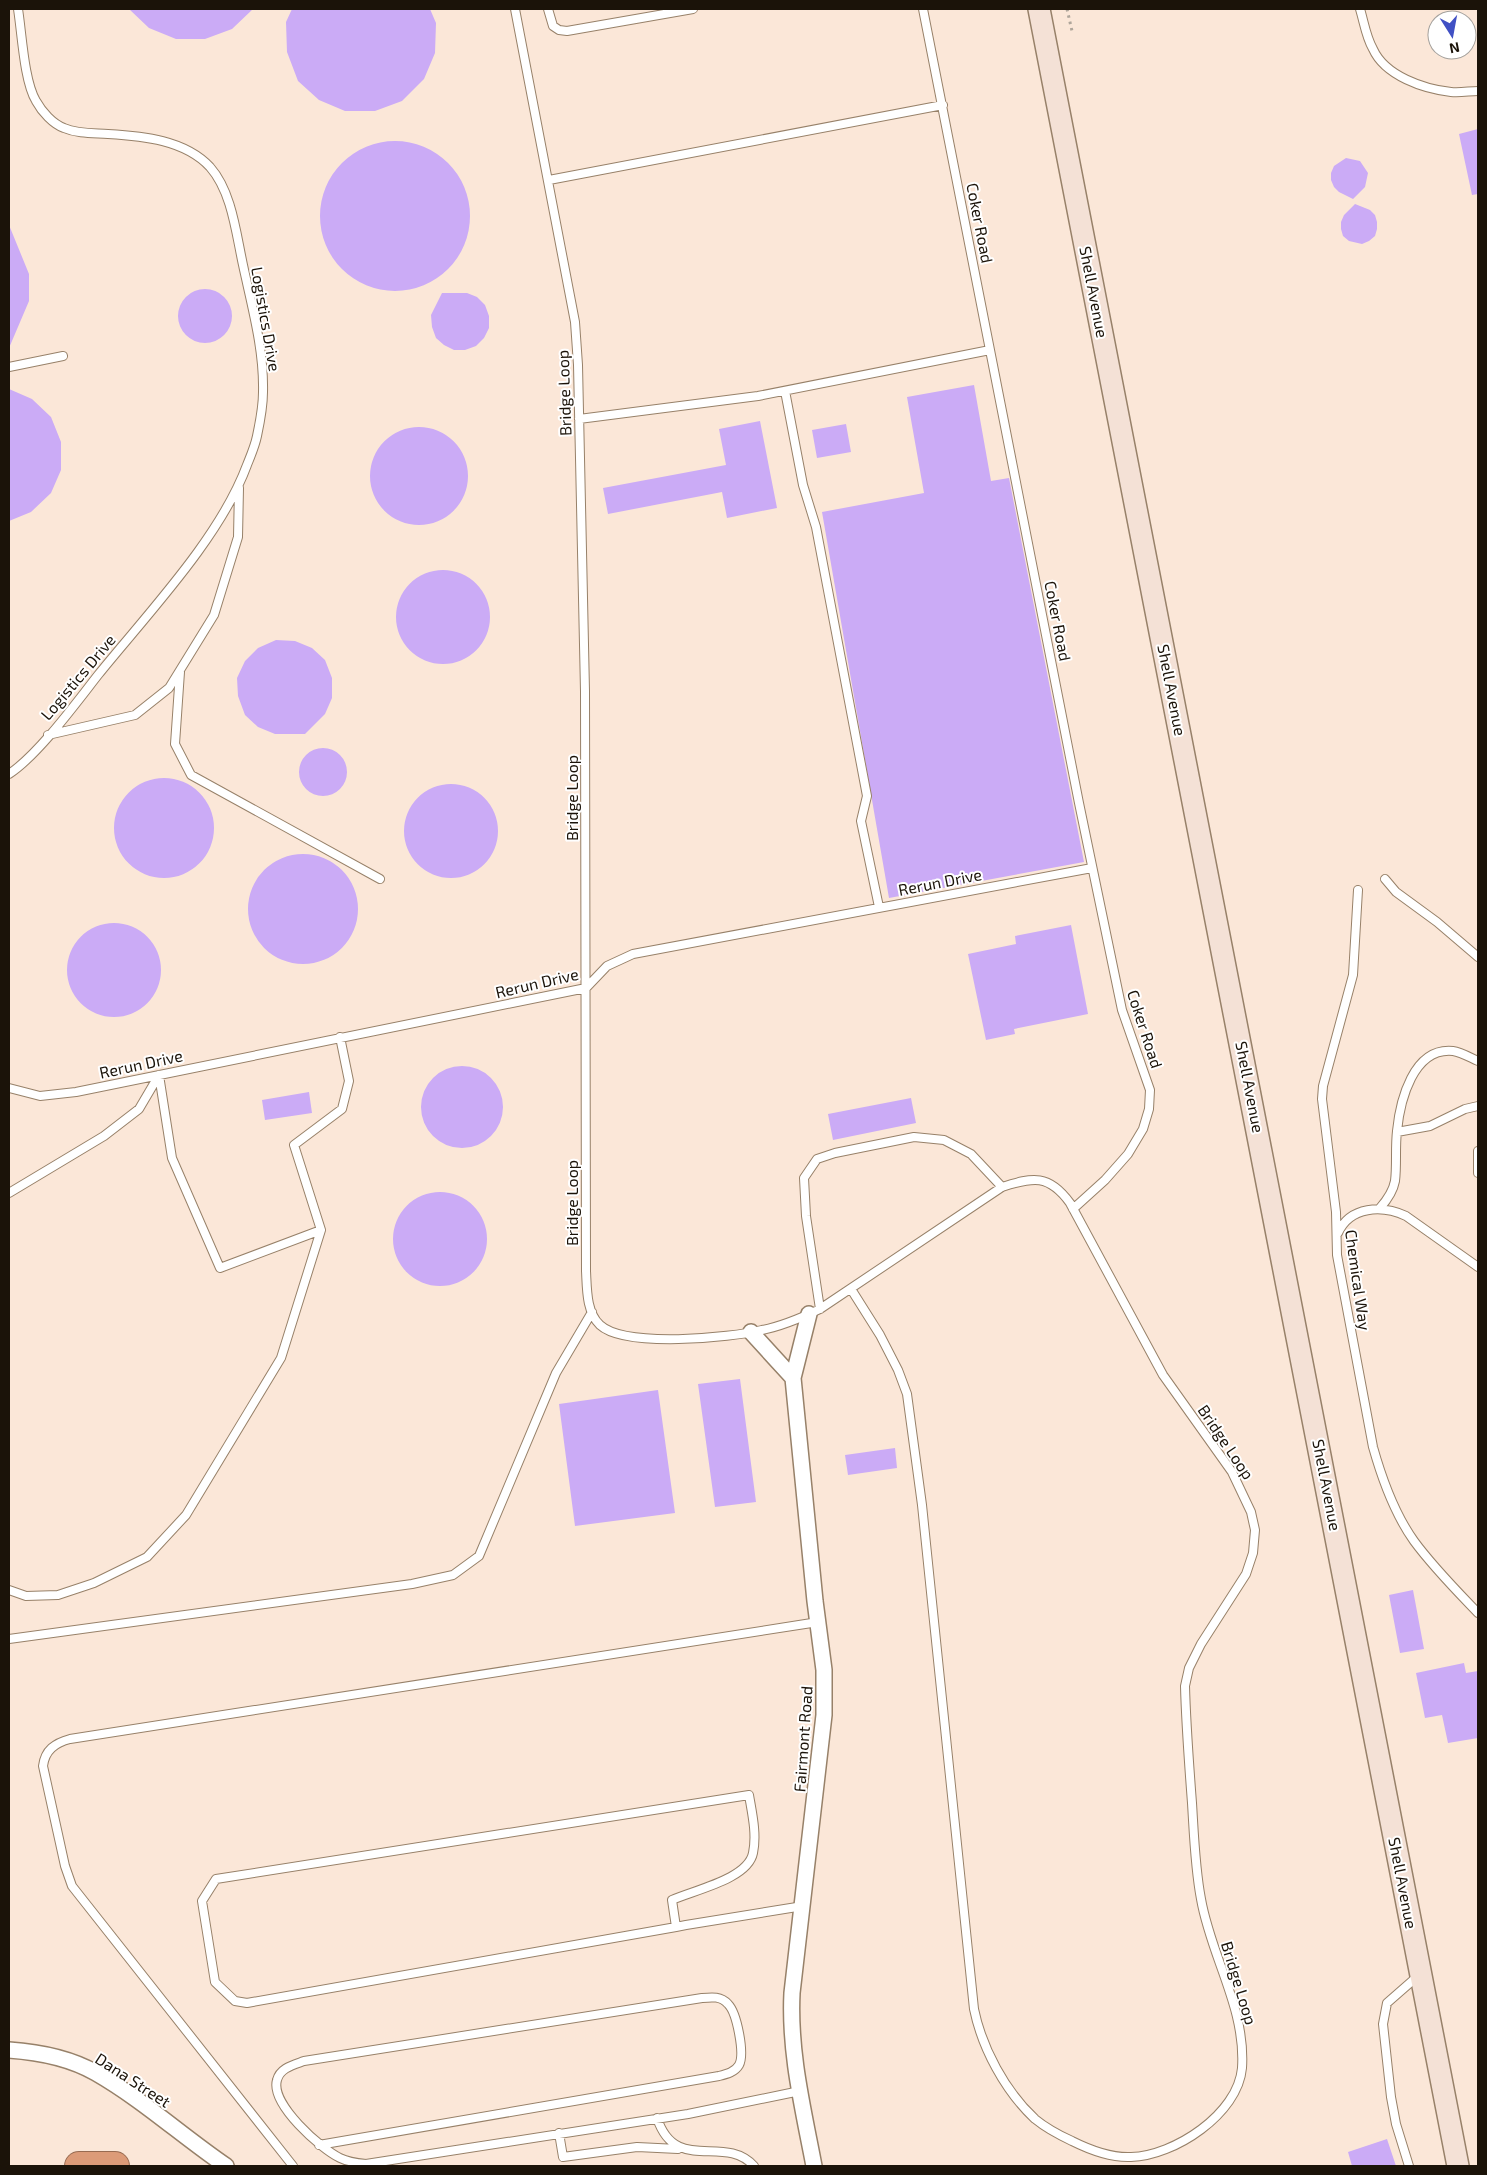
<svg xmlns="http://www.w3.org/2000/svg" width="1487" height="2175" font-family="'Exo 2',sans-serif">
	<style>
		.industrial { fill: #fbe7d8; fill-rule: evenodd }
		.building { fill: #cbabf6 }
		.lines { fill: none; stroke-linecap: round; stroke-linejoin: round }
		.lane-casing { stroke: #978169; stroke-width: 10 }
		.street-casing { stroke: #978169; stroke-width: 18 }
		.secondary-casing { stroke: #978169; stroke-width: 24 }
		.highway-casing { stroke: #986b51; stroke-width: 30 }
		.path { stroke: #afa69b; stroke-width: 3; stroke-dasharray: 2.5 4; stroke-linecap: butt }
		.lane { stroke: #fff; stroke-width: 8 }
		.street { stroke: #fff; stroke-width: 15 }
		.secondary { stroke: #f4e1d6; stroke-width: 21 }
		.highway { stroke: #dc9b78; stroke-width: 28 }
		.labels { text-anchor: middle; stroke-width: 4; stroke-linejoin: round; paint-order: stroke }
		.street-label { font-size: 16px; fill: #1b1309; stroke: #fff }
	</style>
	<rect width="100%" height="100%" fill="#fef4e9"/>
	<path class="industrial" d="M9,9h1469v2157h-1469zM1437,20h30v30h-30z"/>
	<path class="building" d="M129,9h124l-21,20 -27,10h-29l-27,-11z
		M292,9h138l6,14 -1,30 -11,26 -22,22 -27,10h-30l-26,-11 -21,-19 -11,-29 -1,-30z
		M1478,129v65l-6,1 -13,-61z
		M320 216a75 75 0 1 1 150 0a75 75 0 1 1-150 0Z
		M1346,158l14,3 8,12 -3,14 -12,12 -14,-7 -5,-5 -3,-7v-7l3,-7z
		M1355,204l15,6 5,5 2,7v7l-2,7 -6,5 -7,3 -13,-3 -6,-5 -2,-7v-7l3,-7z
		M9,225l20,49v27l-20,47z
		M178 316a27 27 0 1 1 54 0a27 27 0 1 1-54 0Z
		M442,293h25l10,4 8,8 4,11v12l-5,10 -8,8 -11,4h-11l-10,-5 -8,-7 -4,-11 -1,-12z
		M974,385l17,96 18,-3 75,384 -195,36 -67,-386 102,-19 -17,-96z
		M9,389l23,10 19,18 10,25v28l-10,23 -20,19 -22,9z
		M760,421l17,87 -50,10 -5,-26 -114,22 -5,-26 123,-23 -7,-36z
		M846,424l5,28 -34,6 -5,-28z
		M370 476a49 49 0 1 1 98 0a49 49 0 1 1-98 0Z
		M396 617a47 47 0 1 1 94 0a47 47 0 1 1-94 0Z
		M276,640l19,1 17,7 13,12 7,18v20l-7,16 -20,20h-30l-17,-7 -13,-12 -7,-19 -1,-18 8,-17 13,-13z
		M299 772a24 24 0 1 1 48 0a24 24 0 1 1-48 0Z
		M114 828a50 50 0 1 1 100 0a50 50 0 1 1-100 0Z
		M404 831a47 47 0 1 1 94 0a47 47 0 1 1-94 0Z
		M248 909a55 55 0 1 1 110 0a55 55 0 1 1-110 0Z
		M67 970a47 47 0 1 1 94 0a47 47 0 1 1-94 0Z
		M1071,925l17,89 -74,15 1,5 -29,6 -18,-86 48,-10 -1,-8z
		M421 1107a41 41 0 1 1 82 0a41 41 0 1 1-82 0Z
		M309,1092l3,21 -47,7 -3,-20z
		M911,1098l5,25 -83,17 -5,-26z
		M393 1239a47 47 0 1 1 94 0a47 47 0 1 1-94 0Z
		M740,1379l16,123 -41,5 -17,-123z
		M658,1390l17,123 -100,13 -16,-122z
		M895,1448l2,20 -49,7 -3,-20z
		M1413,1590l11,59 -24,4 -11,-58z
		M1464,1663l2,10 12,-2v67l-30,5 -6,-28 -17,3 -9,-45z
		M1387,2139l9,27h-44l-4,-14z"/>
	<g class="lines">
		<defs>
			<path id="lane" d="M515,9l60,313 3,43 7,326 1,580c1,17 0,41 14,54 25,23 130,13 162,5 21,-4 39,-12 58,-21l182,-122c31,-10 47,-13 68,16l93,172 69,97 19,40 4,18 -2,23 -7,21 -45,70 -12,24 -4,18c1,39 4,78 7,117 2,32 3,65 9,96 10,58 45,109 41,169 -4,46 -68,88 -111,89 -20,1 -41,-7 -59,-16 -13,-6 -26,-13 -37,-22 -30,-28 -53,-71 -61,-110l-52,-504 -15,-111 -9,-24 -18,-35 -29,-46
				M548,9l5,17 6,4 8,1 126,-22
				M923,9l156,794 43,207 28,80 -1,19 -6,20 -15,25 -23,26 -32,29
				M1360,9c4,13 6,28 13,40 12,27 51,40 78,43 9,1 19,-1 27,-1
				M549,180l394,-75
				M9,367l54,-11
				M785,391l18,94 13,42 51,269 -6,25 18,86
				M579,419l179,-23 232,-46
				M180,672l-5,72 16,31 189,104
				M48,735l87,-20 34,-27 45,-73 24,-78 1,-49
				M9,774c29,-19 67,-71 89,-99 50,-62 122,-137 149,-210 4,-10 8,-19 10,-29 3,-14 6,-29 6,-44 1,-43 -11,-85 -20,-127 -7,-32 -11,-73 -33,-98 -25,-27 -67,-31 -102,-33 -14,-1 -30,0 -44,-6 -11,-4 -22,-16 -28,-27 -12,-20 -14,-67 -18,-92
				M1385,879l11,13 41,30 41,35
				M1358,890l-5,85 -30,111 -1,13 14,113 1,43 36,192c9,32 21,66 41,94 19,26 42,49 64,72
				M159,1075l13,83 48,110 101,-38 -27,-85 48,-36 7,-28 -9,-44
				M9,1088l31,8 36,-4 510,-104 21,-22 26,-12 459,-86
				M1397,1132l33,-6 35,-17 13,-3
				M1478,1151v22
				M9,1193l95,-57 35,-27 20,-34
				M1380,1208c7,-8 13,-16 15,-27 2,-16 0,-33 2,-50 3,-30 16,-84 56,-80 8,1 18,7 25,10
				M1338,1233c12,-27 44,-28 68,-17l72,51
				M820,1309l-14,-93 -2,-38 13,-19 18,-6 79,-16 30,3 27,14 31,33
				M9,1590l17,6 32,-1 36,-12 53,-26 39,-42 95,-157 40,-128
				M9,1639l403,-55 41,-9 26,-19 77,-183 36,-61
				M676,1927l-4,-27c22,-10 76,-21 81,-47 4,-19 -1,-40 -4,-58l-533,84 -14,22 13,81 20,19 12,2 429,-76 10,-2 117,-19
				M657,2118c19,57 67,15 97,48
				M559,2133l4,24 74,-10 41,2
				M319,2145l400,-69c8,-2 16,-4 20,-11 6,-11 -2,-52 -11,-61 -7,-8 -16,-7 -26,-6l-398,63c-11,4 -24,7 -27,19 -7,24 44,69 63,78 8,4 16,5 26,6l322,-50 112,-23
				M293,2166l-221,-280 -7,-20 -22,-100c2,-16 12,-23 27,-27l748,-117
				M1409,2166l-13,-42 -5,-27 -8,-73 4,-21 32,-28"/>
			<path id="street" d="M809,1314l-16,64 22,223 9,69v45l-32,278c-3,59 11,115 22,173
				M751,1332l42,46
				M9,2050c29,2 61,8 87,23 47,27 86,63 130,93"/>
			<path id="secondary" d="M1039,9l419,2157"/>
			<path id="highway" d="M79,2166h36"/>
		</defs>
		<use href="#lane" class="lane-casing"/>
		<use href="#street" class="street-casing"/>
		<use href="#secondary" class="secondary-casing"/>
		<use href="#highway" class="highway-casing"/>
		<path class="path" d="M1067,9l5,22"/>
		<use href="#lane" class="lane"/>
		<use href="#street" class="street"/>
		<use href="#secondary" class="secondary"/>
		<use href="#highway" class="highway"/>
	</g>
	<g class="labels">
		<g class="street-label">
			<text transform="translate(980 223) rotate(79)" y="6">Coker Road</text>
			<text transform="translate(1094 292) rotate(79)" y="6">Shell Avenue</text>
			<text transform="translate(266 319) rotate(80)" y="6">Logistics Drive</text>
			<text transform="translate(564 393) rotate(-92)" y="6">Bridge Loop</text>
			<text transform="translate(1058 621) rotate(79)" y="6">Coker Road</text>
			<text transform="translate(78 677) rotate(-50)" y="6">Logistics Drive</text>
			<text transform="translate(1172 690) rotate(79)" y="6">Shell Avenue</text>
			<text transform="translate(572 798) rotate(-90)" y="6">Bridge Loop</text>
			<text transform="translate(940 882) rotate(-11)" y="6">Rerun Drive</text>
			<text transform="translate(537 983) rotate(-13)" y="6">Rerun Drive</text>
			<text transform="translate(1145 1029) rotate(72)" y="6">Coker Road</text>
			<text transform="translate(141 1064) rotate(-12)" y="6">Rerun Drive</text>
			<text transform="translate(1250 1087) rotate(79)" y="6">Shell Avenue</text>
			<text transform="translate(572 1203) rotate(-90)" y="6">Bridge Loop</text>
			<text transform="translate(1358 1280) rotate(82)" y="6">Chemical Way</text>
			<text transform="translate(1226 1442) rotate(56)" y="6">Bridge Loop</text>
			<text transform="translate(1327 1485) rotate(79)" y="6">Shell Avenue</text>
			<text transform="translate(803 1739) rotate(-86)" y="6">Fairmont Road</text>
			<text transform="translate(1403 1883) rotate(79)" y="6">Shell Avenue</text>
			<text transform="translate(1239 1983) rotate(73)" y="6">Bridge Loop</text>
			<text transform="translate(133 2080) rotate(33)" y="6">Dana Street</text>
		</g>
	</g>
	<rect width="1487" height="2175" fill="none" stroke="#1b1309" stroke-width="20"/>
	<g transform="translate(1452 35) rotate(169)"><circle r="24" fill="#ffffff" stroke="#a4a19d"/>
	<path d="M0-4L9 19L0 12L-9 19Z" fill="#4050c4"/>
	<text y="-8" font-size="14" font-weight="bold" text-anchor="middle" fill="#1b1309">N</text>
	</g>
</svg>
